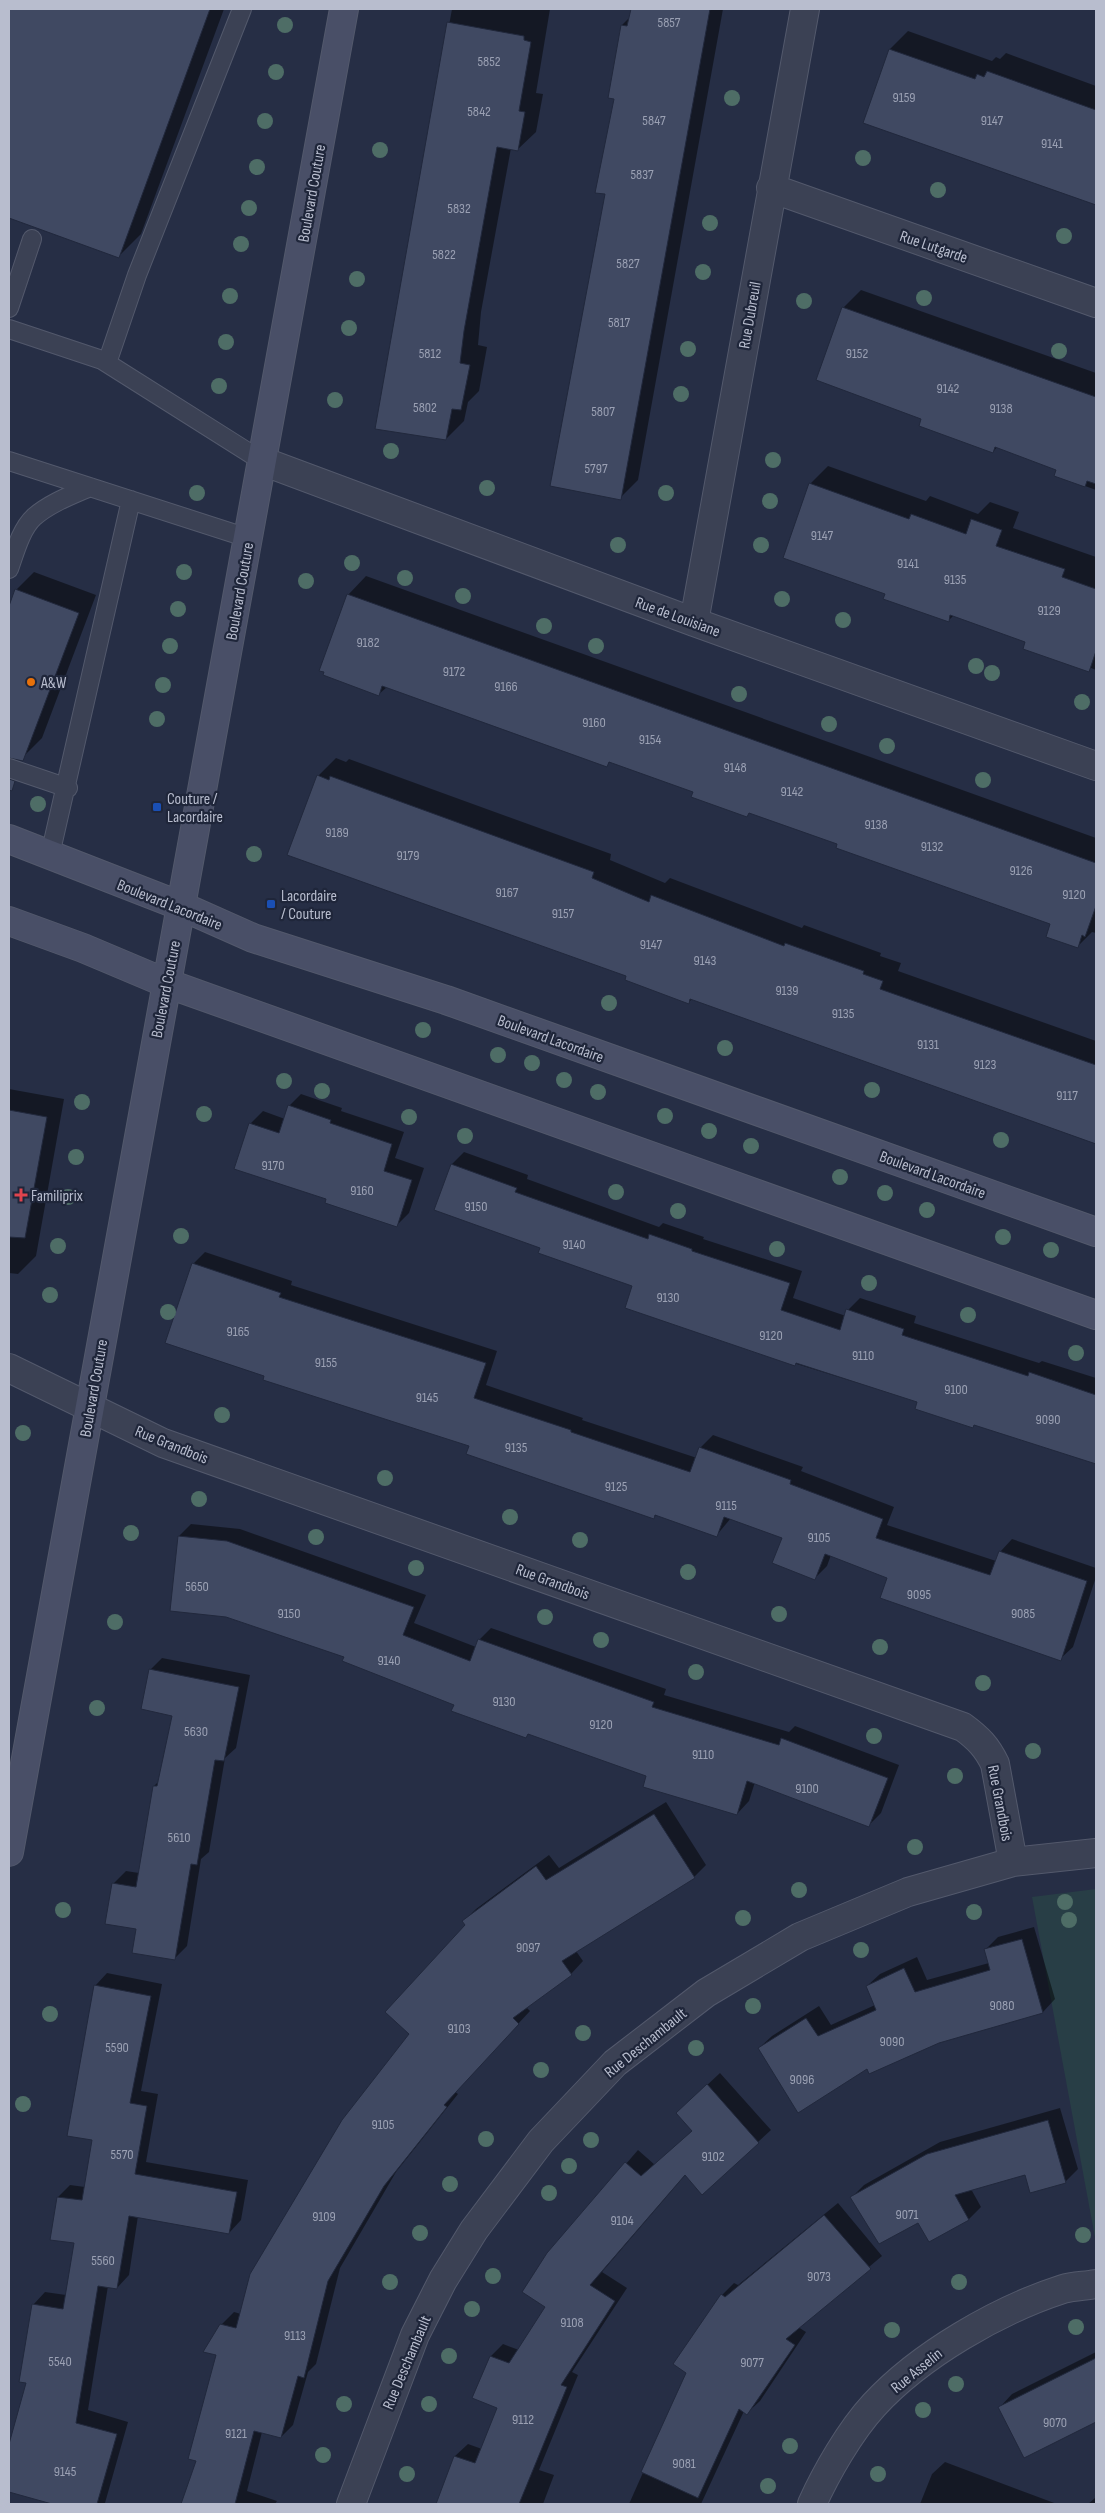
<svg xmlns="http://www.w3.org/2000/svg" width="1105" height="2513" font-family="'Sofia Sans Condensed',sans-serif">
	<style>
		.green { fill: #283e46 }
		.shadow { fill: #0007 }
		.building { fill: #404962; stroke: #21283c }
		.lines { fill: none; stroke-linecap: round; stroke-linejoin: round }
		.lane-casing { stroke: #53596c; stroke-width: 20 }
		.street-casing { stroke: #53596c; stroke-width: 30 }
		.secondary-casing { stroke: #53596c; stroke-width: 30 }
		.lane { stroke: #3b4154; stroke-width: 18 }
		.street { stroke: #3b4154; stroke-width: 28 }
		.secondary { stroke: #494f67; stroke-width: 28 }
		.tree { fill: #4e6d66 }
		.food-dot { fill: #e8710a; stroke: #1f263a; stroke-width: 2 }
		.transit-dot { fill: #1a4fb4; stroke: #1f263a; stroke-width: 2 }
		.health-dot { fill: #e0444e; stroke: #1f263a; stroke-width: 2 }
		.labels { text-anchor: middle; stroke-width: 4.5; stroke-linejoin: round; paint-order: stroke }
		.number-label { font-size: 14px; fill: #9aa0b3 }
		.street-label { font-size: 16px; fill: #b8bdce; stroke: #1f263a }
		.poi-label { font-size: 16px; fill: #b8bdce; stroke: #1f263a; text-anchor: start }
	</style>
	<rect width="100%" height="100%" fill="#262e45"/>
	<path class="green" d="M1096,1889v354l-64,-346z"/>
	<path class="shadow" d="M9,9h215l-83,225 -23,23 -109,-40z
		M452,9h98l-14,84 7,1 -7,38 -19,18 -6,-2 -30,164 -3,33 9,2 -8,44 -11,11 -4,19 -18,18 -70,-11z
		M632,9h91l-85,471 -18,18 -13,-305 15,-168 8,-8z
		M908,31l84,30 4,-4 4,2 6,-6 90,33v118l-231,-82 25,-73z
		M861,290l235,83v117l-41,-15 3,-6 -61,-22 -4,5 -70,-33 -80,-111z
		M828,466l98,35 4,-5 48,18 12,-12 29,10 -6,16 83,29v113l-5,-2 -3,3 -61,-30 -73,-26 -6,6 -62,-28 -76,-109z
		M34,572l62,23 -54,143 -18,18 -15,-6v-140l7,-20z
		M366,576l730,262v95l-4,-1 -15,15 -25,-24 -213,-80 -89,-31 -3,4 -53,-25 -84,-29 -3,3 -220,-78 -9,8 -30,-100z
		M336,758l10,4 3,-3 262,95 -1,6 55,23 5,-5 132,50 2,-3 77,28 -1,3 21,7 -3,8 198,70v103l-404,-145 -3,3 -61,-26 -310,-200z
		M9,1089l55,10 -28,157 -18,18 -9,-1z
		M301,1094l41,14 -1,3 63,21 -9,26 29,10 -15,45 -12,12 -69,-26 -78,-75 13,-13 22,8 4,-13z
		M464,1152l64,23 -1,4 132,48 4,-4 41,14 -1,2 99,32 -9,27 53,18 2,-6 12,-12 56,18 -2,7 125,40 3,-2 54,17v85l-121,-39 -2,2 -54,-24 -196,-61 -89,-56 -92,-38 -90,-83z
		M205,1252l87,29 -1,4 206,66 -11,34 97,33 -1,2 115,38 3,-10 13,-13 90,32 -2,4 93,36 -7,18 109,36 4,-9 12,-13 84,29v9l-23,70 -13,12 -172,-82 -57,-22 -4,11 -12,12 -32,-41 -52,-19 -15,18 -59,-21 -3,2 -183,-72 -206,-70 -72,-111z
		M191,1524l49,5 186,66 -12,28 62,24 3,-7 12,-12 175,61 -2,6 125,37 6,-6 104,39 -18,48 -12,12 -114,-43 -6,19 -12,13 -89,-39 -119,-42 -3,4 -181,-81 -166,-120z
		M162,1658l88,17 -14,73 -11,10 -16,94 -8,7 -14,87 -12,12 -38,-30 -24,-44 13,-13 13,2 15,-87 5,-5 14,-66 -23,-45z
		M666,1802l40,63 -12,12 -118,74 7,10 -12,13 -45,33 4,4 -75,81 3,2 -62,78 -56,96 -24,96 -8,8 -15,53 -12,12 -19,-5 -15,59 30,10 -2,3h-93l16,-44 23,-135 13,-13 7,2 170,-280 55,-109 -2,-4 12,-12 73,-54 10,13z
		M1034,1927l21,72 -12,13 -105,30 -71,26 -108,-20 13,-12 47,-30 12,19 44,-20 -8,-19 13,-12 37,-17 10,23 62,-17 -4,-13 13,-13z
		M107,1973l55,11 -21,107 17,3 -12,68 102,18 -7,40 -12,13 -91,-17 -9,59 -12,13 -9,-2 -20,124 40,12 -23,81 -49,1 -47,-13v-42l19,-67 5,-77 12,-13 21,3 9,-53 -17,-45 12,-12 15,2 9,-48 1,-153z
		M720,2073l51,57 -69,63 -16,-19 -84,98 25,16 -55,84 6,3 -39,95 15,5 -11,29h-105l17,-48 13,-12 14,5 17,-42 -25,-10 17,-41 12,-12 16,6 28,-43 1,-53 90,-104 17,15 38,-35 -3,-29z
		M1060,2108l18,61 -13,13 -39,-9 -55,16 10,18 -12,12 -39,21 -11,-19 -67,-24 12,-12 76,-43z
		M838,2203l44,53 -84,71 8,5 -46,69 -13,12 -3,-2 -43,93h-72l93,-209 12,-12 4,2z
		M1096,2352v69l-71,36 -25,-50 12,-13z
		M945,2462l112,42h-137l12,-30z
		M1095,2498l1,6h-8z"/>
	<path class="building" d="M9,9h201l-91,249 -110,-40z
		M631,9h79l-89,491 -71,-14 55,-292 -10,-1 19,-94 -6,-1 13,-73 6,1z
		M447,22l77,14v4l7,2 -12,69 6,1 -7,39 -21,-4 -33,184 -4,32 10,2 -9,45 -9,-1 -6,31 -71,-11z
		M889,49l86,30 2,-5 7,3 3,-6 109,39v95l-233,-82z
		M842,307l254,90v87l-9,-3 -2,6 -31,-11 2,-6 -61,-23 -2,6 -74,-27 2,-7 -105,-39z
		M809,483l100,36 2,-5 55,20 5,-15 31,11 -6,16 69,23 -3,8 34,12v62l-7,21 -66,-23 2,-7 -75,-27 -1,7 -66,-23 2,-5 -102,-36z
		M15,589l64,24 -56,148 -14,-3v-152z
		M347,594l749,269v43l-11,31 -3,-2 -4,13 -32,-11 4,-13 -214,-76 1,-4 -88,-31 -2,4 -56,-20 2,-5 -84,-30 -2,5 -225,-81 -3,10 -56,-21 1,-3 -5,-1z
		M317,775l12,5 1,-4 264,96 -2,6 57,24 2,-7 133,51 1,-3 79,28 -1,3 20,7 -3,8 216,76v79l-406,-145 -1,5 -64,-24 1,-4 -339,-121z
		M9,779l6,2 -3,10 -3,-1z
		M288,1105l43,15 -1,3 62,21 -8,27 28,9 -15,47 -72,-24 1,-4 -92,-30 15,-46 30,10z
		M9,1110l38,7 -22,121 -16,-1z
		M451,1164l66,24 -2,4 133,47 1,-5 43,15v2l98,32 -9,27 59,20 6,-21 58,20 -2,6 126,41 1,-4 67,23v69l-122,-39 -1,3 -58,-19 2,-7 -121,-39 -1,3 -170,-58 7,-22 -94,-33 2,-5 -106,-38z
		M192,1263l89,30 -2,4 207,66 -12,35 97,32v2l119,40 9,-25 92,33 -1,4 93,35 -7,19 114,37 9,-24 88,30 -26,80 -181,-63 7,-20 -62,-24 -10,26 -43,-17 10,-25 -58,-21 -7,20 -62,-22 -1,4 -188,-65 3,-8 -206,-66 1,-4 -99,-33z
		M178,1536l49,5 187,66 -11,28 67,26 8,-22 176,63 -2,5 127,38 2,-7 107,40 -19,49 -122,-46 -10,34 -94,-28 3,-11 -118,-42 -2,4 -75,-27 3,-6 -112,-44 2,-4 -118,-40 -56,-6z
		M149,1669l90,18 -15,74 -9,-1 -18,105 -6,-1 -16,96 -43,-7 4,-24 -31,-5 7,-41 24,4 17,-101h4l15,-70 -31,-7z
		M654,1814l41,64 -133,83 10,14 -59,43 6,6 -75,81 3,2 -63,79 -56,95 -24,97 -6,-2 -17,62 -27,-7 -19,73h-54l15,-43 -8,-2 28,-104 -13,-3 17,-28 16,4 14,-54 92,-154 67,-86 -24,-22 80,-87 -3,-4 74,-55 10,14z
		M1022,1939l21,74 -104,30 -70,31 -2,-5 -69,44 -40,-65 48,-30 12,18 58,-26 -10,-24 38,-18 11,24 75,-22 -6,-21z
		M94,1985l57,11 -21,107 17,3 -12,68 102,18 -8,42 -100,-18 -12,73 -19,-3 -22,137 41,11 -20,70h-45l-43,-12v-48l17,-61 -7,-1 13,-78 31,5 11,-66 -24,-3 7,-43 25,3 10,-60 -25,-4z
		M707,2084l52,59 -57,52 -17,-20 -95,110 25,16 -54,84 6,2 -48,117h-83l18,-48 21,7 22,-55 -25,-10 18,-42 19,7 36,-56 -23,-15 25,-39 78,-91 16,14 51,-45 -16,-18z
		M1048,2120l18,63 -36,10 -5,-18 -70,20 14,25 -40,22 -11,-19 -39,21 -29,-47 77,-43z
		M824,2215l47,54 -85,70 9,6 -48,70 -8,-6 -41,89 -57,-26 45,-99 -13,-9 48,-70 4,3z
		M1096,2358v64l-72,36 -26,-51z"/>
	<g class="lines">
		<defs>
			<path id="lane" d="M9,308l23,-69
				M9,329l93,31 160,101
				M107,363l30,-88 105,-266
				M9,461l239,77
				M9,569c6,-17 12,-40 25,-52 16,-14 38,-22 56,-30
				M9,768l59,20
				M50,855l81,-355"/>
			<path id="street" d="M771,188l325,115
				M262,461l432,161 402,144
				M694,622l111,-613
				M9,1368l154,75 800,284c15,11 24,20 32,37l18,98
				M351,2504l64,-169 28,-55 31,-50 67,-89 74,-78 91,-70 94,-56 108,-45 105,-30 83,-9
				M812,2504c14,-31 38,-73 62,-99 46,-50 124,-95 189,-116 10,-3 22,-3 33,-5"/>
			<path id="secondary" d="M9,839l172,67 72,32 193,62 650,232
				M9,921l74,27 83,35 930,332
				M9,1852l335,-1843"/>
		</defs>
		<use href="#lane" class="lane-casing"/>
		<use href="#street" class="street-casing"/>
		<use href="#secondary" class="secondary-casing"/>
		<use href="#lane" class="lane"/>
		<use href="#street" class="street"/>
		<use href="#secondary" class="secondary"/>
	</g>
	<g class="tree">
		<circle cx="285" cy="25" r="8"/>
		<circle cx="276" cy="72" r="8"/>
		<circle cx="732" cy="98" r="8"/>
		<circle cx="265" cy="121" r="8"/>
		<circle cx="380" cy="150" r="8"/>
		<circle cx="863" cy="158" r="8"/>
		<circle cx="257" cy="167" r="8"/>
		<circle cx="938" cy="190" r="8"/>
		<circle cx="249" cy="208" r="8"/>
		<circle cx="710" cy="223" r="8"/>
		<circle cx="1064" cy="236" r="8"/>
		<circle cx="241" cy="244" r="8"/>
		<circle cx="703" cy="272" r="8"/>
		<circle cx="357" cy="279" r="8"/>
		<circle cx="230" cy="296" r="8"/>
		<circle cx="924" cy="298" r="8"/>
		<circle cx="804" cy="301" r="8"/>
		<circle cx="349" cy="328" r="8"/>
		<circle cx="226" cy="342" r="8"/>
		<circle cx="688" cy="349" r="8"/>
		<circle cx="1059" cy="351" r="8"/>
		<circle cx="219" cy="386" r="8"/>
		<circle cx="681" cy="394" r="8"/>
		<circle cx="335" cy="400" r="8"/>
		<circle cx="391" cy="451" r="8"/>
		<circle cx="773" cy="460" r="8"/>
		<circle cx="487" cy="488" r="8"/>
		<circle cx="197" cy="493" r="8"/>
		<circle cx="666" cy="493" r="8"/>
		<circle cx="770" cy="501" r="8"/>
		<circle cx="618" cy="545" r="8"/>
		<circle cx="761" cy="545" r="8"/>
		<circle cx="352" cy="563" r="8"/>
		<circle cx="184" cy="572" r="8"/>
		<circle cx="405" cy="578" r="8"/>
		<circle cx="306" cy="581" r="8"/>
		<circle cx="463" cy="596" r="8"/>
		<circle cx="782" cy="599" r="8"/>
		<circle cx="178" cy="609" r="8"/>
		<circle cx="843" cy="620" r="8"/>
		<circle cx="544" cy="626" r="8"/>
		<circle cx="170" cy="646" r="8"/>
		<circle cx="596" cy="646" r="8"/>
		<circle cx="976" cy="666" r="8"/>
		<circle cx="992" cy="673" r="8"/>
		<circle cx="163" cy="685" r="8"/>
		<circle cx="739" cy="694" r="8"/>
		<circle cx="1082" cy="702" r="8"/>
		<circle cx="157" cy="719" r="8"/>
		<circle cx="829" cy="724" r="8"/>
		<circle cx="887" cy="746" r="8"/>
		<circle cx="983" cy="780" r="8"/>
		<circle cx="38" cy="804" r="8"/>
		<circle cx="254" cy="854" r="8"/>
		<circle cx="609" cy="1003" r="8"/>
		<circle cx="423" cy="1030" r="8"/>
		<circle cx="725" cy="1048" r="8"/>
		<circle cx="498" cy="1055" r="8"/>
		<circle cx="532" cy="1063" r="8"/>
		<circle cx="564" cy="1080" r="8"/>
		<circle cx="284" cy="1081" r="8"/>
		<circle cx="872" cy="1090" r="8"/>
		<circle cx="322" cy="1091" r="8"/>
		<circle cx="598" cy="1092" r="8"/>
		<circle cx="82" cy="1102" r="8"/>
		<circle cx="204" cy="1114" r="8"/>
		<circle cx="665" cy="1116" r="8"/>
		<circle cx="409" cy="1117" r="8"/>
		<circle cx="709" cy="1131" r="8"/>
		<circle cx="465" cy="1136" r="8"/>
		<circle cx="1001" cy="1140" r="8"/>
		<circle cx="751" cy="1146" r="8"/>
		<circle cx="76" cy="1157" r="8"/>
		<circle cx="840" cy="1177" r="8"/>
		<circle cx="616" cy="1192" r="8"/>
		<circle cx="885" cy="1193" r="8"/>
		<circle cx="68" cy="1197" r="8"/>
		<circle cx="927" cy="1210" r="8"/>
		<circle cx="678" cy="1211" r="8"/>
		<circle cx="181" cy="1236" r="8"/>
		<circle cx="1003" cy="1237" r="8"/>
		<circle cx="58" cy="1246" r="8"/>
		<circle cx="777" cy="1249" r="8"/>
		<circle cx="1051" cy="1250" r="8"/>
		<circle cx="869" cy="1283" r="8"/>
		<circle cx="50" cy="1295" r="8"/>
		<circle cx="168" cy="1312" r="8"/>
		<circle cx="968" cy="1315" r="8"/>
		<circle cx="1076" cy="1353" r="8"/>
		<circle cx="222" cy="1415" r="8"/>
		<circle cx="23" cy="1433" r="8"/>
		<circle cx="385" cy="1478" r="8"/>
		<circle cx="199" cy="1499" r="8"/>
		<circle cx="510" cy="1517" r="8"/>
		<circle cx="131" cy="1533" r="8"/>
		<circle cx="316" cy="1537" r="8"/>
		<circle cx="580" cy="1540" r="8"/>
		<circle cx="416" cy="1568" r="8"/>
		<circle cx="688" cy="1572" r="8"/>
		<circle cx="779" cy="1614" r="8"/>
		<circle cx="545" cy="1617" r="8"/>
		<circle cx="115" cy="1622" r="8"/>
		<circle cx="601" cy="1640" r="8"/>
		<circle cx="880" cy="1647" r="8"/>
		<circle cx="696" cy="1672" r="8"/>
		<circle cx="983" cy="1683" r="8"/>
		<circle cx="97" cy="1708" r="8"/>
		<circle cx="874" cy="1736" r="8"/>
		<circle cx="1033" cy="1751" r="8"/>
		<circle cx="955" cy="1776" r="8"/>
		<circle cx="915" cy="1847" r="8"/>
		<circle cx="799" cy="1890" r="8"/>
		<circle cx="1065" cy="1902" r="8"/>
		<circle cx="63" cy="1910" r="8"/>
		<circle cx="974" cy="1912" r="8"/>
		<circle cx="743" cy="1918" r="8"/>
		<circle cx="1069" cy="1920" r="8"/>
		<circle cx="861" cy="1950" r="8"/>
		<circle cx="753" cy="2006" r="8"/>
		<circle cx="50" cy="2014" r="8"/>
		<circle cx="583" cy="2033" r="8"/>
		<circle cx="696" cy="2048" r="8"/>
		<circle cx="541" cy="2070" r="8"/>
		<circle cx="23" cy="2104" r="8"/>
		<circle cx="486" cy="2139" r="8"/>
		<circle cx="591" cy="2140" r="8"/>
		<circle cx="569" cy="2166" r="8"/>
		<circle cx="450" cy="2184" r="8"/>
		<circle cx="549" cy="2193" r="8"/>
		<circle cx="420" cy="2233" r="8"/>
		<circle cx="1083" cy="2235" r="8"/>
		<circle cx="493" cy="2276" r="8"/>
		<circle cx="390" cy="2282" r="8"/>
		<circle cx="959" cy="2282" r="8"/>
		<circle cx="472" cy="2309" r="8"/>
		<circle cx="1076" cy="2327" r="8"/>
		<circle cx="892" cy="2330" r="8"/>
		<circle cx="449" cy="2356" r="8"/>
		<circle cx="956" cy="2384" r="8"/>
		<circle cx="344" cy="2404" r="8"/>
		<circle cx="429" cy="2404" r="8"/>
		<circle cx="923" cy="2410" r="8"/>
		<circle cx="790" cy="2446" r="8"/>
		<circle cx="323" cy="2455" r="8"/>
		<circle cx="407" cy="2474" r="8"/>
		<circle cx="878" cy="2474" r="8"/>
		<circle cx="768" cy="2486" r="8"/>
	</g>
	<circle class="food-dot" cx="31" cy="682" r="5"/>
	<g class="transit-dot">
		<rect x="152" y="802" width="10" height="10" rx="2.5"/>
		<rect x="266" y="899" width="10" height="10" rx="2.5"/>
	</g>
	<path class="health-dot" d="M18.5 1187.5h5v5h5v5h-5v5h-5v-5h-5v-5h5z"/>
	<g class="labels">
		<g class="number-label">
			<text x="669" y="27">5857</text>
			<text x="489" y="66">5852</text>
			<text x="904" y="102">9159</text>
			<text x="479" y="116">5842</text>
			<text x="654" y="125">5847</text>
			<text x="992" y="125">9147</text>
			<text x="1052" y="148">9141</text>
			<text x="642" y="179">5837</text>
			<text x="459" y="213">5832</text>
			<text x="444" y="259">5822</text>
			<text x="628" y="268">5827</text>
			<text x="619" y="327">5817</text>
			<text x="430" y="358">5812</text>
			<text x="857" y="358">9152</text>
			<text x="948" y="393">9142</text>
			<text x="425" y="412">5802</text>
			<text x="1001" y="413">9138</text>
			<text x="603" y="416">5807</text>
			<text x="596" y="473">5797</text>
			<text x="822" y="540">9147</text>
			<text x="908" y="568">9141</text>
			<text x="955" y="584">9135</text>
			<text x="1049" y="615">9129</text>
			<text x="368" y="647">9182</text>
			<text x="454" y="676">9172</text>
			<text x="506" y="691">9166</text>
			<text x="594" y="727">9160</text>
			<text x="650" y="744">9154</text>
			<text x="735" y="772">9148</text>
			<text x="792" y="796">9142</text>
			<text x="876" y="829">9138</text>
			<text x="337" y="837">9189</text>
			<text x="932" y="851">9132</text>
			<text x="408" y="860">9179</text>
			<text x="1021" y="875">9126</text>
			<text x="507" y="897">9167</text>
			<text x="1074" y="899">9120</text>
			<text x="563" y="918">9157</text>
			<text x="651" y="949">9147</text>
			<text x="705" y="965">9143</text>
			<text x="787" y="995">9139</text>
			<text x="843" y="1018">9135</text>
			<text x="928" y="1049">9131</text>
			<text x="985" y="1069">9123</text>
			<text x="1067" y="1100">9117</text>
			<text x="273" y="1170">9170</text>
			<text x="362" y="1195">9160</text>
			<text x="476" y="1211">9150</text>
			<text x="574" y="1249">9140</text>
			<text x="668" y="1302">9130</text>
			<text x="238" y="1336">9165</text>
			<text x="771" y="1340">9120</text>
			<text x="863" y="1360">9110</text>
			<text x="326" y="1367">9155</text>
			<text x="956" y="1394">9100</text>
			<text x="427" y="1402">9145</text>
			<text x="1048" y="1424">9090</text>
			<text x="516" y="1452">9135</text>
			<text x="616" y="1491">9125</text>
			<text x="726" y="1510">9115</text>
			<text x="819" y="1542">9105</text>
			<text x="197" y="1591">5650</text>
			<text x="919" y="1599">9095</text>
			<text x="289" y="1618">9150</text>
			<text x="1023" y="1618">9085</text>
			<text x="389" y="1665">9140</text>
			<text x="504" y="1706">9130</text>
			<text x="601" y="1729">9120</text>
			<text x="196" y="1736">5630</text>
			<text x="703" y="1759">9110</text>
			<text x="807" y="1793">9100</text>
			<text x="179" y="1842">5610</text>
			<text x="528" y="1952">9097</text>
			<text x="1002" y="2010">9080</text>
			<text x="459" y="2033">9103</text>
			<text x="892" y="2046">9090</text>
			<text x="117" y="2052">5590</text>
			<text x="802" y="2084">9096</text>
			<text x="383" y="2129">9105</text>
			<text x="122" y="2159">5570</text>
			<text x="713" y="2161">9102</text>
			<text x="907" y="2219">9071</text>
			<text x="324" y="2221">9109</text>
			<text x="622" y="2225">9104</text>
			<text x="103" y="2265">5560</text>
			<text x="819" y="2281">9073</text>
			<text x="572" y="2327">9108</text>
			<text x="295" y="2340">9113</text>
			<text x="60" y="2366">5540</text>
			<text x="752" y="2367">9077</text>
			<text x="523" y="2424">9112</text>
			<text x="1055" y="2427">9070</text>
			<text x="236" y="2438">9121</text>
			<text x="684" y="2468">9081</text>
			<text x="65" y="2476">9145</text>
		</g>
		<g class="street-label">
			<text transform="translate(311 193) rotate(-80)" y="6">Boulevard Couture</text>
			<text transform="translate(934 246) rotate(19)" y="6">Rue Lutgarde</text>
			<text transform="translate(749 315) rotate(-80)" y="6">Rue Dubreuil</text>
			<text transform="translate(239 591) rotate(-80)" y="6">Boulevard Couture</text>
			<text transform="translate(678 616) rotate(20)" y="6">Rue de Louisiane</text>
			<text transform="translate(170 904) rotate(22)" y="6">Boulevard Lacordaire</text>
			<text transform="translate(165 989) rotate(-79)" y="6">Boulevard Couture</text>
			<text transform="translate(551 1038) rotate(20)" y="6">Boulevard Lacordaire</text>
			<text transform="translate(933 1174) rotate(20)" y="6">Boulevard Lacordaire</text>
			<text transform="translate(93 1388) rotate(-80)" y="6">Boulevard Couture</text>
			<text transform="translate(172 1444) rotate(22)" y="6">Rue Grandbois</text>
			<text transform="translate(553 1581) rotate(20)" y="6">Rue Grandbois</text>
			<text transform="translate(1001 1803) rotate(79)" y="6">Rue Grandbois</text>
			<text transform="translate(645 2042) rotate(-39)" y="6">Rue Deschambault</text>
			<text transform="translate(406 2362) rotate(-67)" y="6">Rue Deschambault</text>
			<text transform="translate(916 2370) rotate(-39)" y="6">Rue Asselin</text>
		</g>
		<g class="poi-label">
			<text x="41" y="688">A&amp;W</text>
			<text x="167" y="804">Couture /<tspan x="167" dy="18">Lacordaire</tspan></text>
			<text x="281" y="901">Lacordaire<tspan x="281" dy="18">/ Couture</tspan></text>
			<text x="31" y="1201">Familiprix</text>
		</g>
	</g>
	<rect width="1105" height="2513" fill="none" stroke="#b8bdce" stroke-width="20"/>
</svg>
